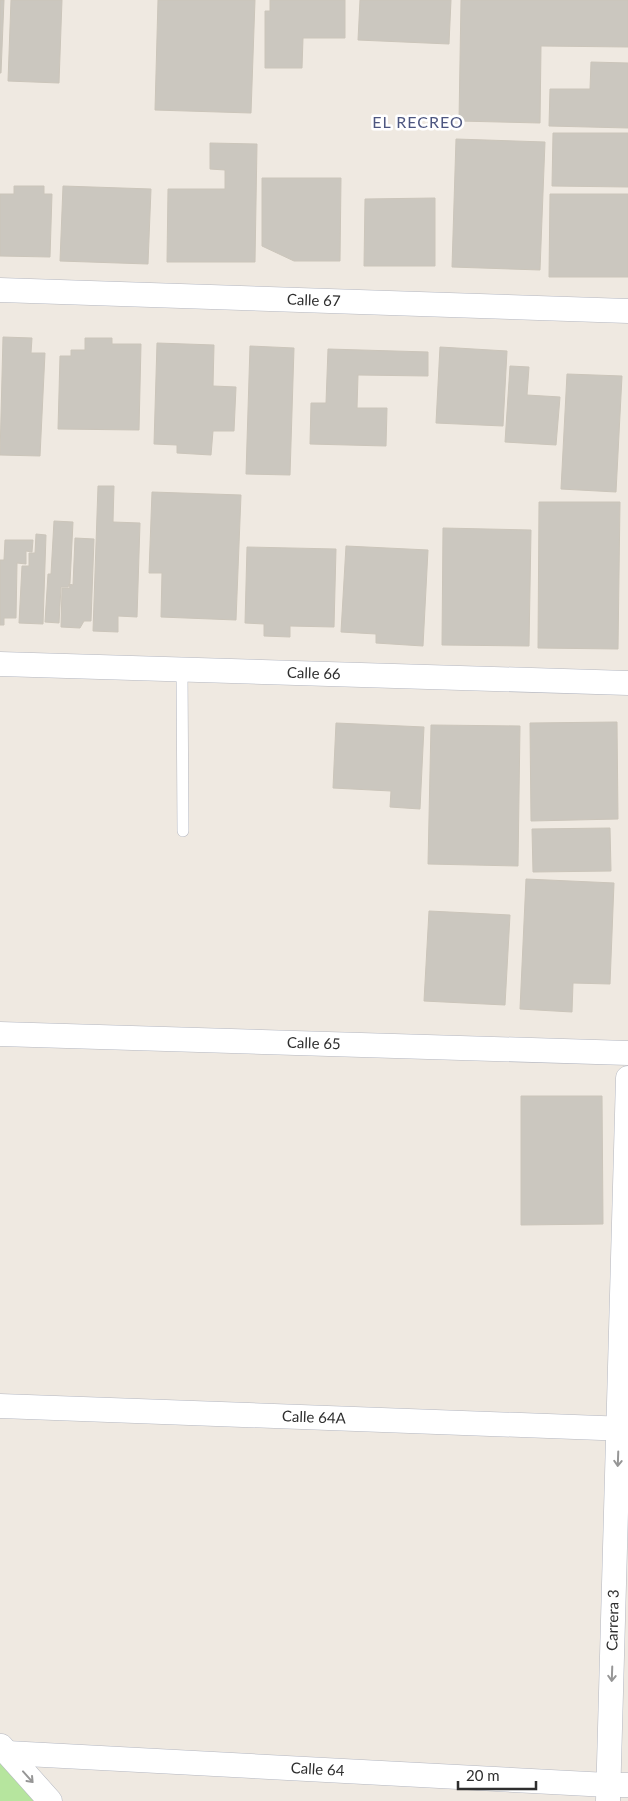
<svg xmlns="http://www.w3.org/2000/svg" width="628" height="1801" font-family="Lato,sans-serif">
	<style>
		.green { fill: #b6e59e }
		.building { fill: #cbc7bf; stroke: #cbc5ba }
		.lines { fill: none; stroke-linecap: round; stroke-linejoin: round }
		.service-casing { stroke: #b4b7c1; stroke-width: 12 }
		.minor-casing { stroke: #b4b7c1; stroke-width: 25 }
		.service { stroke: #fff; stroke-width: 11 }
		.minor { stroke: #fff; stroke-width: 24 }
		.oneway { stroke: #969696 }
		.labels { text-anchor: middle; stroke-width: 5; stroke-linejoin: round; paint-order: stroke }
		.street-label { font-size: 15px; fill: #2e2e2e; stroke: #fff }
		.neighbourhood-label { font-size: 16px; letter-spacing: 1px; fill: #4d5680; stroke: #fff }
	</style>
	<rect width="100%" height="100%" fill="#efe9e1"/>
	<path class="green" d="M0,1758l38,43h-38z"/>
	<path class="building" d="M0,0h4l-3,73h-1z
		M11,0h51l-3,83 -51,-2z
		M158,0h97l-4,113 -96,-3z
		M270,0h75v38h-42l-1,30h-37v-57h5z
		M360,0h91l-2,44 -91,-4z
		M461,0h167v47l-87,-1 -1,77 -81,-2z
		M591,62l37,1v65l-79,-2 1,-37h40z
		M553,133h75v54l-76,-1z
		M456,139l89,3 -5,128 -88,-3z
		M210,143l47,1 -2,118h-88l1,-73h57v-19l-15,-1z
		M262,178h79l-1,83h-46l-32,-15z
		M14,186h30v8h8l-2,63 -50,-1v-62h14z
		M63,186l88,3 -3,75 -88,-3z
		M550,194h78v83h-79z
		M435,198v68h-71l1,-67z
		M3,337l29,1 -1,15h14l-5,103 -40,-1z
		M85,338h27v6h29l-2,86 -81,-1 2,-73h11v-6h14z
		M157,343l57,2 -1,41 23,1 -2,44h-21l-2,24 -34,-2v-8l-23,-1z
		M250,346l44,2 -4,127 -44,-1z
		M440,347l67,4 -4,75 -67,-3z
		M328,349l100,3v24l-70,-1 -1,33h30l-1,38 -76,-2 1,-41h15z
		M510,366l19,1 -2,28 33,2 -4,48 -51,-3z
		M567,374l55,2 -6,116 -55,-3z
		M98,486h16l-1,36 27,1 -3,94 -19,-1v16l-25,-1z
		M152,492l89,3 -5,125 -75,-3 1,-44h-13z
		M539,502h81l-2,147 -80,-1z
		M54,521l19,1 -3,61 -2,4h-7l-2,36 -14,-1 3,-48h3z
		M443,528l88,2 -2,116 -87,-1z
		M36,534l10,1 -3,89 -24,-1 3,-57h7v-13h6z
		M75,538l19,1 -3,82h-7l-4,7 -19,-1 1,-39h8l-1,-4 4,1z
		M5,540h28l-1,12 -6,-1v13l-9,-1 -1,55h-12v7h-4v-65h4z
		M346,546l82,4 -5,96 -47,-3v-9l-35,-2z
		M247,547l89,2 -2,78 -44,-1v11l-26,-1v-12l-19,-1z
		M617,722l1,97 -87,2 -1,-98z
		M336,723l88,4 -4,82 -30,-2 1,-16 -58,-3z
		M431,725l89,1 -2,140 -90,-2z
		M610,828l1,43 -78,1 -1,-43z
		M526,879l88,4 -4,101 -37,-1 -1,29 -52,-3z
		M429,911l81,4 -5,90 -81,-4z
		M521,1096h81l1,128 -82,1z"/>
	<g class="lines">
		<defs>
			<path id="service" d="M182,670l1,161"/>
			<g id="minor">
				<path id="s1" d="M0,290l628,21"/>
				<path id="s2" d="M0,664l628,19"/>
				<path id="s3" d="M0,1034l628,19"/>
				<path id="s4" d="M0,1406l628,23"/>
				<path d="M1,1746l49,55"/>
				<path id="s5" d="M7,1753l601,32h20"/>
				<path id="s6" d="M608,1801l20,-723"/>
			</g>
		</defs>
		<use href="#service" class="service-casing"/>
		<use href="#minor" class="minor-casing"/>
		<use href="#service" class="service"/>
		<use href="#minor" class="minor"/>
	</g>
	<defs><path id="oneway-shaft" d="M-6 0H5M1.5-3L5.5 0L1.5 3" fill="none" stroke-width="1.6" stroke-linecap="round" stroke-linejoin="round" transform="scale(1.25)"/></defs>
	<g class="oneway">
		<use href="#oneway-shaft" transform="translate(618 1459) rotate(92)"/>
		<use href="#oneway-shaft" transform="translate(612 1674) rotate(92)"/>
		<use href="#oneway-shaft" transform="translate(28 1777) rotate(48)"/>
	</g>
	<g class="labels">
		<g class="street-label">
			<text dy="5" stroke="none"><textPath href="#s1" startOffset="314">Calle 67</textPath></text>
			<text dy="5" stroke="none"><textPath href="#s2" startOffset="314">Calle 66</textPath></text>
			<text dy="5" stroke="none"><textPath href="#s3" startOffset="314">Calle 65</textPath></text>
			<text dy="5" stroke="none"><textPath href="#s4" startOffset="314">Calle 64A</textPath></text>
			<text dy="5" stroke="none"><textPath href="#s6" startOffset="181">Carrera 3</textPath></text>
			<text dy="5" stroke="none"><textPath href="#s5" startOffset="311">Calle 64</textPath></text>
		</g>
		<g class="neighbourhood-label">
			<text x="418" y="128">EL RECREO</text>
		</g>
	</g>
	<path d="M458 1781v8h78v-8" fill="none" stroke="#2e2e2e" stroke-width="2.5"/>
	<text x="466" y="1781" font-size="15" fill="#2e2e2e" stroke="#ffffff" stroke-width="4" paint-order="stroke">20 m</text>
</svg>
